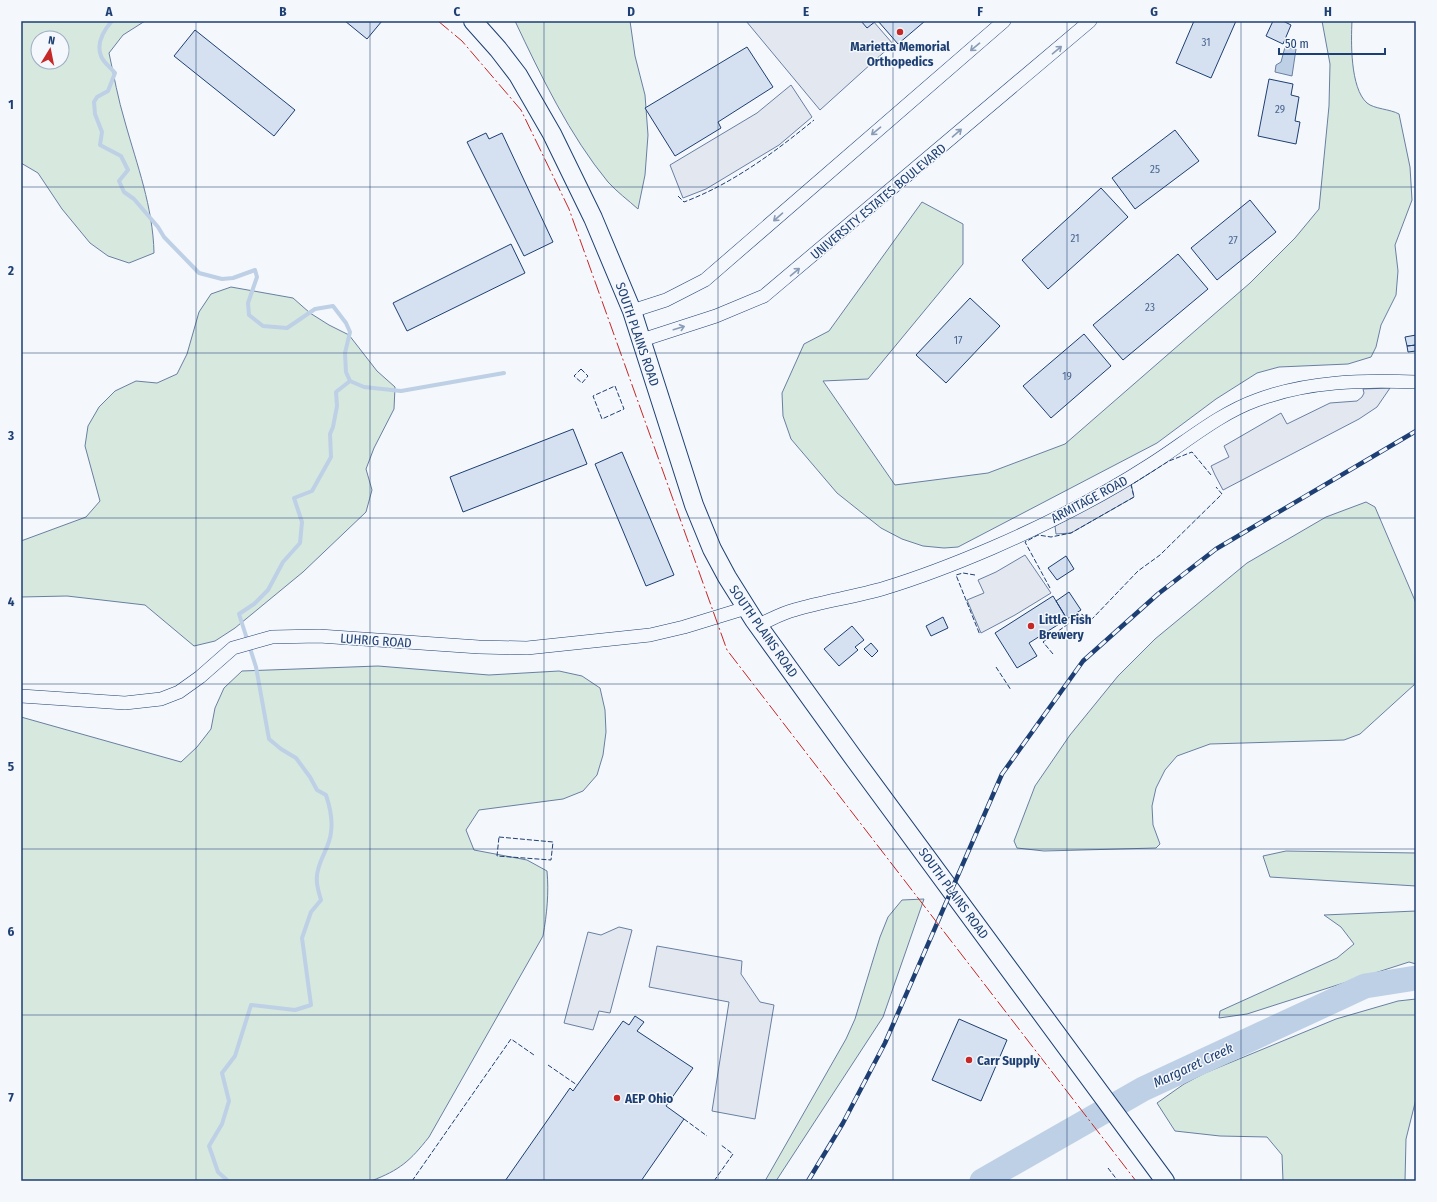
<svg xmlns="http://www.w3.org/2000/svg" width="1437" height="1202" font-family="'Fira Sans Condensed',sans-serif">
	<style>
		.green { fill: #d7e8df; stroke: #687fa3; fill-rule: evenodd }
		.parking { fill: #e3e8f0; stroke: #687fa3 }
		.water { fill: #bed0e5; stroke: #687fa3 }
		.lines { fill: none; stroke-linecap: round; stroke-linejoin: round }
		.stream { stroke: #bed0e5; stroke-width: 4 }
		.river { stroke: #bed0e5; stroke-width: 25 }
		.building { fill: #d5e0f0; stroke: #1d3f73 }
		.minor-casing { stroke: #1d3f73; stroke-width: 14 }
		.secondary-casing { stroke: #1d3f73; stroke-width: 20 }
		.minor { stroke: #f4f7fb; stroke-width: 13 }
		.secondary { stroke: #f4f7fb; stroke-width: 18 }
		.rail-casing { stroke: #1d3f73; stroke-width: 4.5 }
		.rail { stroke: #f4f7fb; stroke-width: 3; stroke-dasharray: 9; stroke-linecap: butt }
		.fence { stroke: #1d3f73; stroke-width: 1; stroke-dasharray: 5 2; stroke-linecap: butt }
		.power { stroke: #c62828; stroke-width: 1; stroke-dasharray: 14 3 2 3; stroke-linecap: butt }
		.oneway { stroke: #889bb7 }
		.grid { fill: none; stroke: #1d3f73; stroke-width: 1; stroke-opacity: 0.55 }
		.poi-dot { fill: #c62828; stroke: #f4f7fb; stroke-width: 1.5 }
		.labels { text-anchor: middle; stroke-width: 3; stroke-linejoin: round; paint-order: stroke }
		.number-label { font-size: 11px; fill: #4b6792 }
		.poi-label { font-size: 13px; font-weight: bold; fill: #1d3f73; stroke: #f4f7fb; text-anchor: start }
		.street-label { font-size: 13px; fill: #1d3f73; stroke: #f4f7fb }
		.water-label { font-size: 14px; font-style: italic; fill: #1d3f73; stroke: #f4f7fb }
		.neatline { fill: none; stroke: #1d3f73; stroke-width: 1.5 }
		.grid-label { font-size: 13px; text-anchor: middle; font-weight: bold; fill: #1d3f73 }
	</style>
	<rect width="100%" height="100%" fill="#f4f7fb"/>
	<path class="green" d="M21,21h124l-22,14 -14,18c5,23 9,46 16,69 12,43 28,85 29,131l-25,10 -21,-7 -18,-13 -28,-34 -24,-36 -17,-10zM38,38h24v24h-24z
		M515,21h115l5,35 10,39 3,40 -3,40 -7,34c-10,-9 -21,-17 -30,-27 -38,-46 -67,-106 -93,-161z
		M1322,21h30c-1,20 -2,67 15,82 7,6 23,6 32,11l11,53 2,33 -17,45 3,26 -2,24 -15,30 -5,22 -5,10 -23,7 -69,3 -22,6 -41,26 -59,44 -199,104 -14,1 -21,-2 -21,-7 -21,-11 -44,-35 -46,-54 -8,-23 -1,-23 22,-49 25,-13 93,-129 41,22v40l-95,115 -45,2 72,104 93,-12 77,-29 185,-161 45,-45 24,-29 10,-103 1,-42z
		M231,287l62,11 17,15 19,12 20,10 28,36 18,16 -1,22 -20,39 -8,21 6,21 -6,22 -63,60 -68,56 -20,13 -21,5 -49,-41 -78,-9 -46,1v-56l65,-24 14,-16 -15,-55 3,-20 11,-19 16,-16 21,-10 21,2 20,-9 10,-20 12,-42 12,-18z
		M1366,502l9,5 41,96 -1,81 -55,50 -16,6 -134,4 -33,12 -12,14 -9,18 -4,18 1,19 7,19 -4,4 -112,3 -27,-3 -3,-7 21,-55 35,-51 48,-59 37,-37 92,-76 79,-46z
		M378,666l111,9 70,-4 23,5 18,12 5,22 1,22 -3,23 -6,20 -14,16 -20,8 -84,11 -13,20 8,20 53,10 20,11c2,22 0,42 -4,65l-114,201c-19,24 -29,33 -58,44h-350v-464l160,45 16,-15 14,-18 4,-21 9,-20 18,-17z
		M1286,851l130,2v33l-146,-9 -7,-21z
		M924,899l-41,118 -107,164h-11l81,-142 9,-20 25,-82 8,-20 14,-17z
		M1416,911v53l-7,-2 -162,52 -28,4 1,-7 117,-53 17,-14 -13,-17 -17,-12z
		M1416,999v100l-10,40 -1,42h-122l-1,-26 -15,-18 -47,-1 -45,-5 -18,-28 27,-19 21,-11 131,-54 62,-18z"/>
	<path class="parking" d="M746,21h127l20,23 -73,66z
		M791,85l21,32 -33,28 -73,44 -23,9 -13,-33 87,-52z
		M1390,388l-13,19 -18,12 -136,71 -8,-15 -4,-9 18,-9 -5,-11 57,-33 6,11 43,-21 27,-2 5,-4 2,-4 -1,-4z
		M1131,483l3,14 -63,36 -15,1 -1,-8z
		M1025,555l26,38 -36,22 -34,18 -14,-33 17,-7 -6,-13 18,-8z
		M619,927l13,3 -22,83 -11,-2 -6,19 -29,-7 24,-91 13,3z
		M657,946l85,15 -1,13 19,28 14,3 -19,114 -43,-8 17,-109 -80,-15z"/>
	<path class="water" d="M1285,47l11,2 -4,27 -17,-4 1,-7 5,-3z"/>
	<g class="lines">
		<path class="stream" d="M112,21c-8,9 -16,22 -11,35 2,6 10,12 14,17l-7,18 -11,6 -3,5 1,12 7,18 -2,13 21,11 7,14 -9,11 5,11 10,7 24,28 6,10 35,36 23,6 11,-1 22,-8 2,7 -9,26 1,12 14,11 24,2 28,-19 18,-3 13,17 4,9 -5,21 1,19 4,9 -14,11 1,14 -4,21 -3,7 1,23 -19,34 -18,7 8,24 -2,21 -17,19 -15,28 -14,14 -15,10 17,53 13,72 12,10 15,9 14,19 7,13 9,5c4,12 7,24 5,37 -1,14 -10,24 -13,38 -3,10 0,20 3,30l-10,12 -9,26 9,67 -16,5 -44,-5 -16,51 -13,17 7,28 -7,23 -13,22 9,26 10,9
			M350,381l14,6 37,4 103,-18"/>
		<path class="river" d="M982,1181l161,-92 222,-103 51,-8"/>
	</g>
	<path class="building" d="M345,21h37l-15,18z
		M861,21h15l-9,7z
		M878,21h47l-27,23z
		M1194,21h42l-25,57 -35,-15z
		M1273,21h10l8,4 -8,19 -17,-8z
		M195,30l100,80 -21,26 -100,-80z
		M747,47l26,40 -55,35 3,6 -46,28 -30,-48z
		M1269,79l24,5 -2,11 8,2 -4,24 5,1 -4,22 -38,-8z
		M1175,130l24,31 -64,48 -23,-31z
		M486,133l3,6 13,-6 51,109 -29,14 -57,-114z
		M1101,188l27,29 -80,72 -26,-29z
		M1250,200l26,32 -59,48 -26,-32z
		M511,244l14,29 -118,58 -14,-28z
		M1178,254l30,35 -85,71 -30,-35z
		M970,298l30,28 -54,57 -30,-28z
		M1084,334l27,32 -60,52 -28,-32z
		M1416,335v10l-9,1 -2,-9z
		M1416,345v6l-8,1 -1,-6z
		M573,429l14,35 -124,48 -13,-35z
		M622,452l52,123 -28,11 -51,-122z
		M1066,556l8,13 -17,11 -9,-12z
		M1069,592l12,18 -14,9 -11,-18z
		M1053,596l14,23 -38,24 8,13 -20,12 -22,-35z
		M943,617l5,11 -17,8 -5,-10z
		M852,626l12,14 -9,7 3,3 -19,16 -15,-17z
		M871,643l7,8 -6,6 -8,-8z
		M635,1016l9,6 -7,9 56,37 -27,38 18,13 -43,62h-136l65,-93 3,3 50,-70 6,4z
		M959,1019l48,21 -26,61 -49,-21z"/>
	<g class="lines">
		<defs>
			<path id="minor" d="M632,311l34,-11 39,-20 299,-259
				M642,340l74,-24 48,-20 326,-275
				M758,625c12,-5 24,-12 36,-15 30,-9 61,-13 91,-22 36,-11 72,-25 107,-40 53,-23 110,-52 158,-83 35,-22 68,-51 107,-65 51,-19 105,-20 159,-18
				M21,696l104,7 36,-4 18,-7 21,-15 33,-29 39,-11 47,-1 160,11 48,1 123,-13 34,-8 62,-19"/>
			<path id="secondary" d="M473,21l25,28 20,26 34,59 41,84 39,93 62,194 18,44 15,28 27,43 101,140 310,421"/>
		</defs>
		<use href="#minor" class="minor-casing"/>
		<use href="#secondary" class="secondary-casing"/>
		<use href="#minor" class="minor"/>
		<use href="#secondary" class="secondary"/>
		<defs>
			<path id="rail" d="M808,1181l35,-58 42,-80 117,-269 81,-113 75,-67 58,-45 200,-118"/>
		</defs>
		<use href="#rail" class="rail-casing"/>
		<use href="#rail" class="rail"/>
		<path class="fence" d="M678,196l6,6c48,-18 91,-50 130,-82
			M581,369l7,7 -6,7 -8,-7z
			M615,386l9,23 -22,10 -9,-23z
			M975,575l-12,-2 -7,2 24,60
			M1050,588l-25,-46 13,-7 13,2 20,-4 63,-36 -3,-12 38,-24 23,-9 19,23
			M1053,654l-10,-12 39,-28 6,8 4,-3 46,-48 22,-16 62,-61 -6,-7
			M996,667l15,23
			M499,837l54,5 -2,18 -54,-4z
			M548,1065l29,20
			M684,1119l23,17
			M1108,1168l10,13
			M412,1181l99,-142 23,16
			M714,1181l19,-27 -12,-9"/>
		<path class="power" d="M438,21l24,20 59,69 48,99 158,441 409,531"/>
	</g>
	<defs><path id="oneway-shaft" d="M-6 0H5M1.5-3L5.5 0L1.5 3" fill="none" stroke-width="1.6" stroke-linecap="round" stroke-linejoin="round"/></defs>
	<g class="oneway">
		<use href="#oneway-shaft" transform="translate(975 47) rotate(140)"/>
		<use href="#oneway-shaft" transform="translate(1057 50) rotate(-40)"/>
		<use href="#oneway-shaft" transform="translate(876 131) rotate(140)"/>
		<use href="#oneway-shaft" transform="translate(957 133) rotate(-41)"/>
		<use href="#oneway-shaft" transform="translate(778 217) rotate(139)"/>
		<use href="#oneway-shaft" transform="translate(795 272) rotate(-40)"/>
		<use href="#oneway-shaft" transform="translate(679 328) rotate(-17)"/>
	</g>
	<path class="grid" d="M196,21v1160M370,21v1160M544,21v1160M718,21v1160M893,21v1160M1067,21v1160M1241,21v1160M21,187h1395M21,353h1395M21,518h1395M21,684h1395M21,849h1395M21,1015h1395"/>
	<g class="poi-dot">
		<circle cx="900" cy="32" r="4"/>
		<circle cx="1031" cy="626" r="4"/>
		<circle cx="969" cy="1060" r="4"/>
		<circle cx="617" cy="1098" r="4"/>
	</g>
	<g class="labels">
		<g class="number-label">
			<text x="1206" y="46">31</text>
			<text x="1280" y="113">29</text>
			<text x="1155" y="173">25</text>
			<text x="1075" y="242">21</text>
			<text x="1233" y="244">27</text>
			<text x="1150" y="311">23</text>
			<text x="958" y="344">17</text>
			<text x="1067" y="380">19</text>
		</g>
		<g class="poi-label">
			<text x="900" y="51" text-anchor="middle">Marietta Memorial<tspan x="900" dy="15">Orthopedics</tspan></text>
			<text x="1039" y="624">Little Fish<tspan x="1039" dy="15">Brewery</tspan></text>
			<text x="977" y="1065">Carr Supply</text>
			<text x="625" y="1103">AEP Ohio</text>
		</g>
		<g class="street-label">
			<text transform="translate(878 201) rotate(-40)" y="5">UNIVERSITY ESTATES BOULEVARD</text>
			<text transform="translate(638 334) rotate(71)" y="5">SOUTH PLAINS ROAD</text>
			<text transform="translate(1089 499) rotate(-28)" y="5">ARMITAGE ROAD</text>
			<text transform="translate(764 631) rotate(55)" y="5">SOUTH PLAINS ROAD</text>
			<text transform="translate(376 640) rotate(4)" y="5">LUHRIG ROAD</text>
			<text transform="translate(954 893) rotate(54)" y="5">SOUTH PLAINS ROAD</text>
		</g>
		<g class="water-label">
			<text transform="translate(1193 1065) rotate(-25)" y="5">Margaret Creek</text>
		</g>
	</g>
	<rect width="1437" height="1202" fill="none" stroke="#f4f7fb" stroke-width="44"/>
	<g transform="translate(50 50) rotate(10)"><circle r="19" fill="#f4f7fb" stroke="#9eadc5"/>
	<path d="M0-3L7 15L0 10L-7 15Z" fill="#c62828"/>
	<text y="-6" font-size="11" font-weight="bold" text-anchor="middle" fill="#1d3f73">N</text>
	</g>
	<path d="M1279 48v6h106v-6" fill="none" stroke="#1d3f73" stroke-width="2"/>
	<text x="1285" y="48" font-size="12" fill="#1d3f73" stroke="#f4f7fb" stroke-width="3" paint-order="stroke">50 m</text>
	<rect x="22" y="22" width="1393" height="1158" class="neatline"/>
	<g class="grid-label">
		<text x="109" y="16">A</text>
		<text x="283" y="16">B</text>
		<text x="457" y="16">C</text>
		<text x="631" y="16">D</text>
		<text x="806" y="16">E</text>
		<text x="980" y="16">F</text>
		<text x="1154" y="16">G</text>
		<text x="1328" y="16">H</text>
		<text x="11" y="109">1</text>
		<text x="11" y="275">2</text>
		<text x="11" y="440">3</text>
		<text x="11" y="606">4</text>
		<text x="11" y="771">5</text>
		<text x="11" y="936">6</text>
		<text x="11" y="1102">7</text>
	</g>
</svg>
